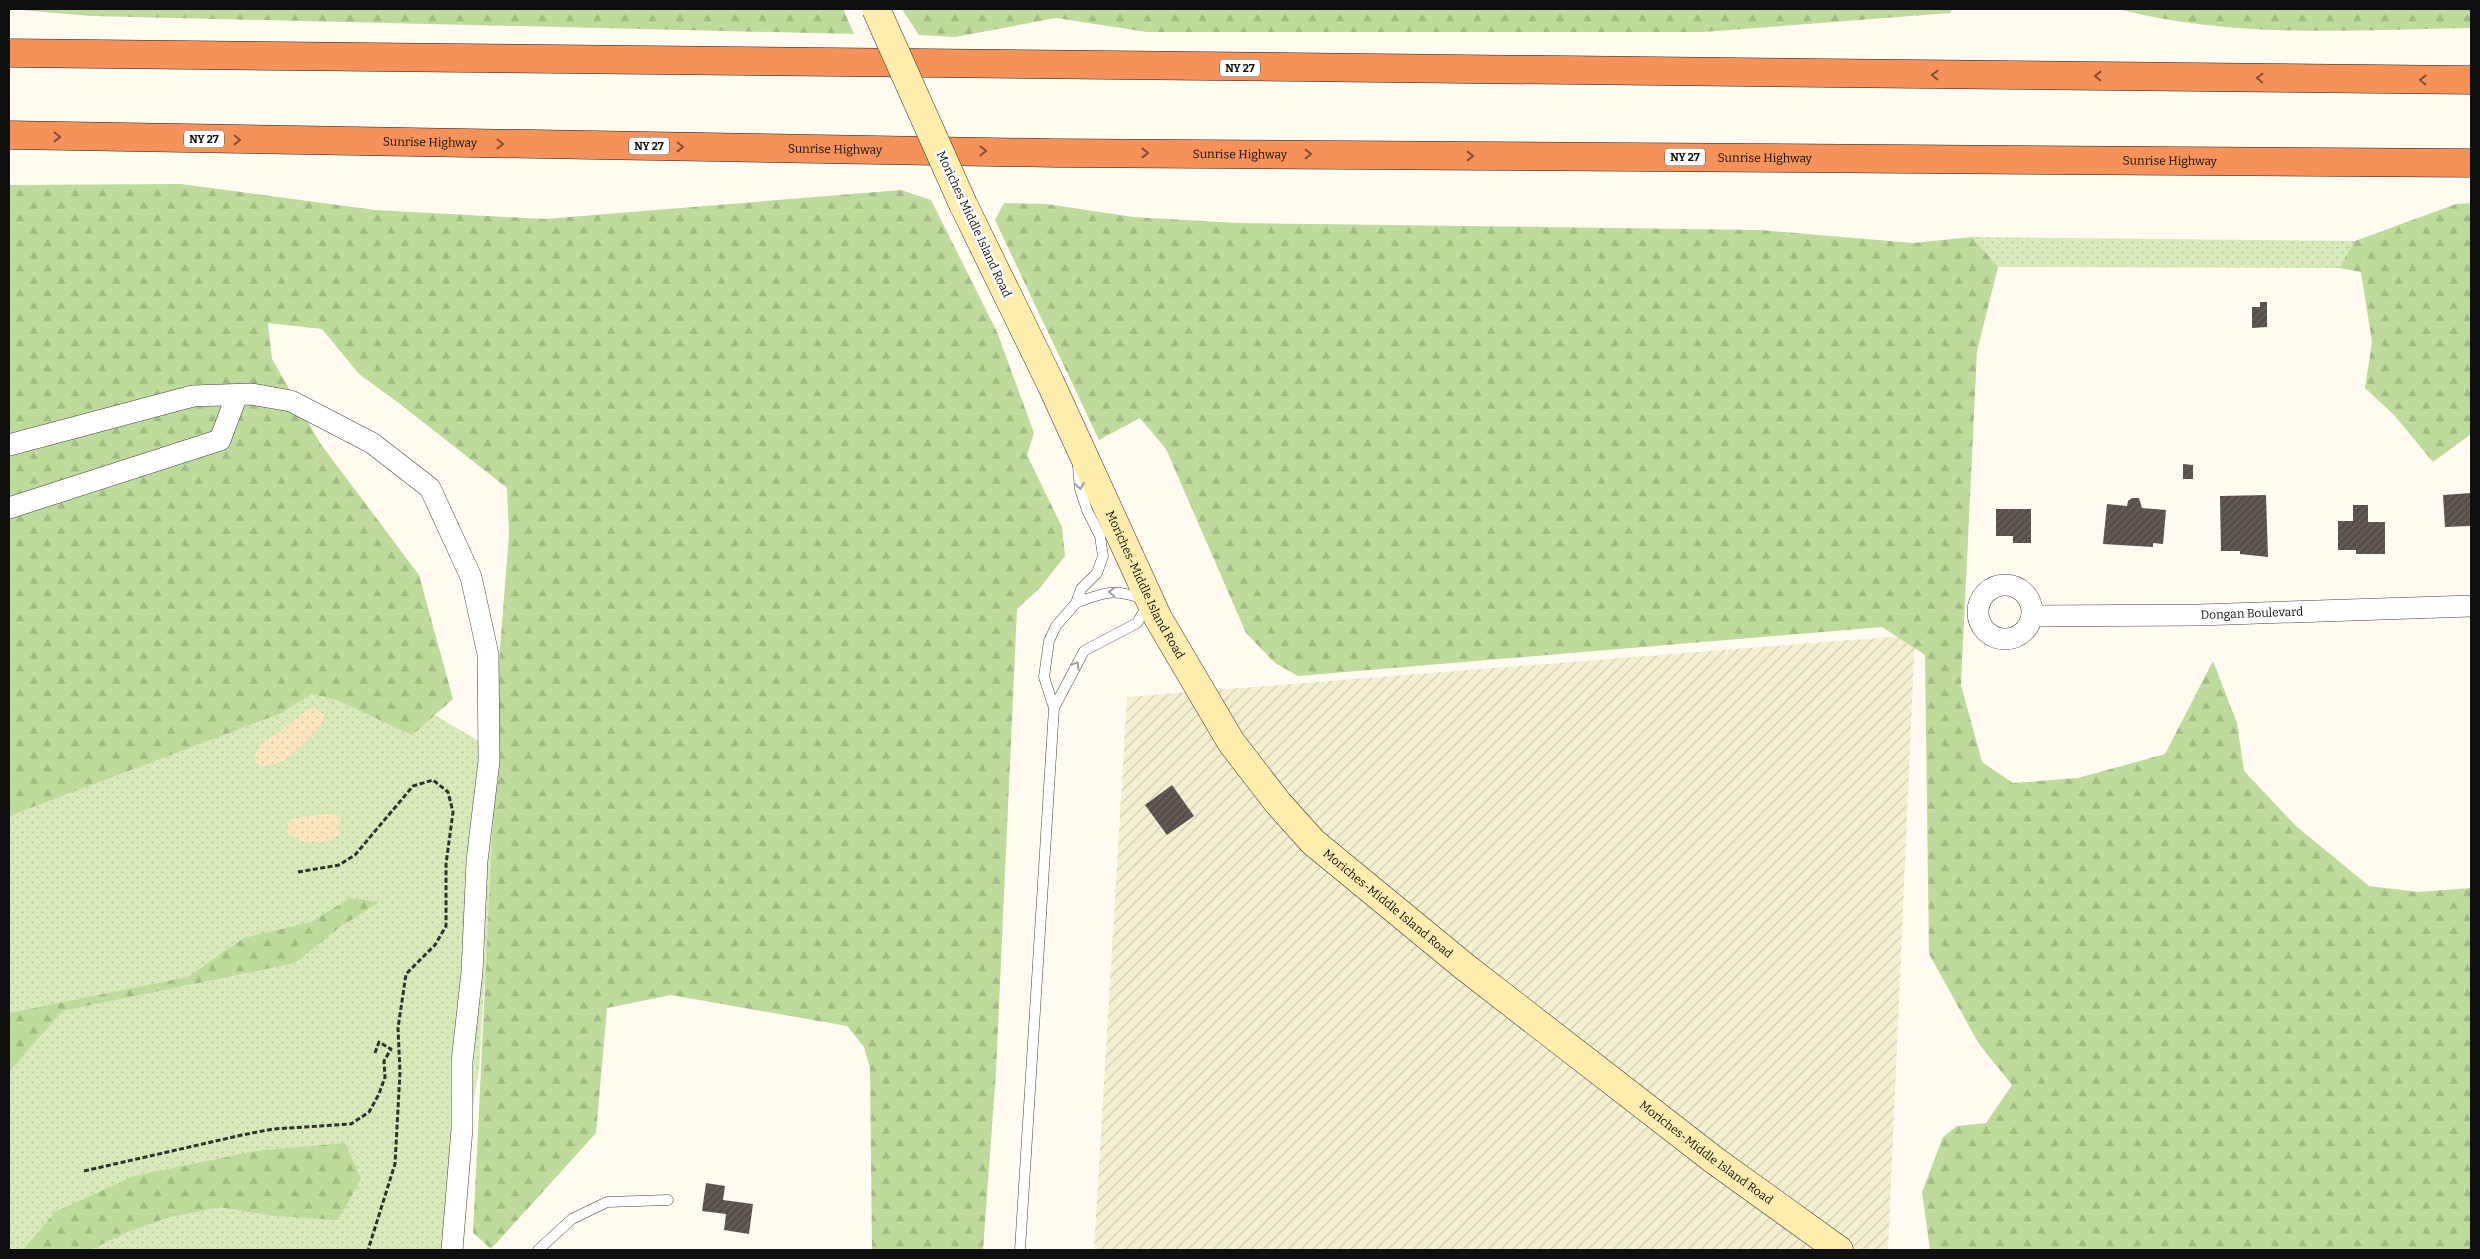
<svg xmlns="http://www.w3.org/2000/svg" width="2480" height="1259" font-family="Bitter,serif">
	<style>
		.farmland { fill: url(#farmland-furrows) }
		.grass { fill: url(#grass-dots) }
		.forest { fill: url(#forest-firs) }
		.sand { fill: url(#sand-dots) }
		.building { fill: url(#building-hatch) }
		.lines { fill: none; stroke-linecap: round; stroke-linejoin: round }
		.service-casing { stroke: #424242; stroke-width: 11 }
		.minor-casing { stroke: #424242; stroke-width: 22 }
		.secondary-casing { stroke: #313131; stroke-width: 29 }
		.motorway-casing { stroke: #202020; stroke-width: 29 }
		.path { stroke: #313131; stroke-width: 3; stroke-dasharray: 5 2.5; stroke-linecap: butt }
		.service { stroke: #fff; stroke-width: 10 }
		.minor { stroke: #fff; stroke-width: 21 }
		.secondary { stroke: #feedad; stroke-width: 28 }
		.motorway { stroke: #f4925a; stroke-width: 28 }
		.secondary-bridge-casing { stroke: #313131; stroke-width: 29; stroke-linecap: butt }
		.secondary-bridge { stroke: #feedad; stroke-width: 28 }
		.oneway { stroke: #825034 }
		.oneway2 { stroke: #9f9f9f }
		.labels { text-anchor: middle; stroke-width: 5; stroke-linejoin: round; paint-order: stroke }
		.shield { fill: #fff; stroke: #575757; stroke-width: 1 }
		.shield-label { font-size: 11px; font-weight: bold; fill: #0f0f0f }
		.street-label { font-size: 12px; fill: #0f0f0f; stroke: #fff }
	</style>
	<defs>
		<pattern id="farmland-furrows" width="10" height="10" patternUnits="userSpaceOnUse" patternTransform="scale(1.25)"><rect width="10" height="10" fill="#f5efd1"/><path d="M-1 1l2-2M0 10L10 0M9 11l2-2" fill="none" stroke="#d1ccb2"/></pattern>
		<pattern id="grass-dots" width="8" height="8" patternUnits="userSpaceOnUse" patternTransform="scale(1.25)"><rect width="8" height="8" fill="#d8eaba"/><path d="M2 2h.1M6 6h.1" fill="none" stroke="#b8c89f" stroke-width="1.8" stroke-linecap="round"/></pattern>
		<pattern id="forest-firs" width="22" height="20" patternUnits="userSpaceOnUse" patternTransform="scale(1.25)"><rect width="22" height="20" fill="#bddb9a"/><path d="M5 1l3.5 6h-7zM16 11l3.5 6h-7z" fill="#a1bb84"/></pattern>
		<pattern id="sand-dots" width="8" height="8" patternUnits="userSpaceOnUse" patternTransform="scale(1.25)"><rect width="8" height="8" fill="#fae7be"/><path d="M2 2h.1M6 6h.1" fill="none" stroke="#d5c5a2" stroke-width="1.8" stroke-linecap="round"/></pattern>
		<pattern id="building-hatch" width="6" height="6" patternUnits="userSpaceOnUse" patternTransform="scale(1.25)"><rect width="6" height="6" fill="#584f4b"/><path d="M-1 1l2-2M0 6l6-6M5 7l2-2" fill="none" stroke="#6b6461"/></pattern>
	</defs>
	<rect width="100%" height="100%" fill="#fffbf1"/>
	<path class="farmland" d="M1915,635l-27,615h-794l33,-553z"/>
	<path class="grass" d="M1972,237l383,4 -16,27 -341,-1z
		M353,667l148,87 12,124 -29,108 -5,83 -30,181h-440v-443z"/>
	<path class="forest" d="M9,9h834l11,25 -763,-18z
		M902,9h1050l-2,4 -246,19h-557l-91,-14 -101,19 -36,-2z
		M2118,9h353v19c-117,2 -239,11 -353,-19z
		M181,184l194,26 170,9 356,-29 30,10 66,132 37,101 -7,22 35,72 3,29 -26,33 -22,20 -21,462 -13,179h-111l-2,-182 -6,-21 -17,-21 -176,-31 -64,13 -11,125 -105,116 -18,-16 21,-432 3,-114 12,-153 -2,-46 -107,-84 -41,-30 -37,-45 -54,-6 4,36 48,84 99,132 34,124 -41,36 -75,-35 -25,-6 -33,20 -270,102v-631z
		M1004,203l42,1 87,13 105,6 522,7 153,13 59,-6 26,30 -21,84 -16,334 21,77 31,21 65,-5 87,-24 48,-93 24,62 7,48 52,55 73,60 49,6 53,-4v362h-541l-8,-58 21,-55 14,-11 29,-3 26,-38 -33,-41 -50,-90 -4,-299 -43,-28 -584,49 -23,-13 -29,-30 -80,-184 -26,-31 -41,22 -104,-220z
		M2471,203v231l-38,28 -39,-47 -29,-27 7,-46 -11,-70 -22,-4 16,-27 101,-37z
		M350,898l29,4 -39,25 -45,36 -233,48 -53,61v-59l179,-36 56,-39 67,-16z
		M345,1143l16,36 -23,41 -63,-4 -56,-9 -53,11 -38,14 -38,18h-67l32,-38 79,-36 122,-25z"/>
	<path class="sand" d="M309,708h8l7,7c-1,12 -6,14 -14,22 -15,16 -26,29 -50,29l-5,-5v-6l6,-12 15,-8z
		M326,814h9l5,4 -1,16c-11,12 -42,11 -52,-3l1,-7 5,-6z"/>
	<path class="building" d="M2260,302h7v25l-15,1v-21h8z
		M2183,464l10,1v14h-10z
		M2471,493l-1,33 -25,1 -2,-32z
		M2266,495l2,62 -28,-3v-3h-19l-1,-55z
		M2132,498h7l3,10 24,2 -3,34 -10,-1v4l-50,-3 4,-40 20,2 1,-5z
		M2353,505h15v17h17v32h-29v-4h-18v-29h15z
		M1996,509h35v34h-18v-7h-17z
		M1172,785l22,31 -27,19 -22,-30z
		M706,1183l19,3 -2,14 30,4 -4,30 -25,-4 2,-16 -24,-3z"/>
	<g class="lines">
		<defs>
			<path id="service" d="M1054,708l-10,-31 5,-36 7,-15 20,-23 5,-14 16,-16 6,-17 -3,-20 -13,-26 -7,-21 -2,-23
				M538,1250l34,-31 35,-17 61,-2
				M1020,1250l34,-542 30,-57 53,-28 13,-22c-34,-12 -41,-11 -74,2"/>
			<g id="minor">
				<path d="M9,445l184,-49 58,-2 40,7 81,42 58,45 41,89 17,77 1,107 -12,100 -5,111 -10,90v67l-10,121"/>
				<path d="M9,508l211,-68 17,-45"/>
				<circle cx="2005" cy="612" r="27"/>
				<path id="s1" d="M2032,616l167,-1 272,-9"/>
			</g>
			<g id="secondary">
				<path id="s2" d="M963,204l87,178 108,236 73,124 47,61 35,39 152,125 249,193 125,90"/>
			</g>
			<g id="motorway">
				<path d="M9,53l2462,27"/>
				<path id="s3" d="M9,135l1045,18 1417,10"/>
			</g>
		</defs>
		<use href="#service" class="service-casing"/>
		<use href="#minor" class="minor-casing"/>
		<use href="#secondary" class="secondary-casing"/>
		<use href="#motorway" class="motorway-casing"/>
		<path class="path" d="M298,872l41,-7 16,-10 58,-69 20,-6 15,12 5,20 -7,52v62l-11,19 -29,29 -8,54 2,44 -5,92 -27,86
			M84,1171l158,-36 31,-6 78,-5 18,-12 10,-18 6,-17 -1,-16 7,-12 -12,-7 -4,11"/>
		<use href="#service" class="service"/>
		<use href="#minor" class="minor"/>
		<use href="#secondary" class="secondary"/>
		<use href="#motorway" class="motorway"/>
		<defs>
			<path id="secondary-bridge" d="M876,9l87,195"/>
		</defs>
		<use href="#secondary-bridge" class="secondary-bridge-casing"/>
		<use href="#secondary-bridge" class="secondary-bridge"/>
	</g>
	<defs><path id="oneway-chevron" d="M-2-3.5L2.5 0L-2 3.5" fill="none" stroke-width="1.6" stroke-linecap="round" stroke-linejoin="round" transform="scale(1.25)"/></defs>
	<g class="oneway">
		<use href="#oneway-chevron" transform="translate(1935 75) rotate(-179)"/>
		<use href="#oneway-chevron" transform="translate(2098 76) rotate(-179)"/>
		<use href="#oneway-chevron" transform="translate(2260 78) rotate(-179)"/>
		<use href="#oneway-chevron" transform="translate(2423 80) rotate(-179)"/>
		<use href="#oneway-chevron" transform="translate(57 137) rotate(1)"/>
		<use href="#oneway-chevron" transform="translate(237 140) rotate(1)"/>
		<use href="#oneway-chevron" transform="translate(500 144) rotate(1)"/>
		<use href="#oneway-chevron" transform="translate(680 147) rotate(1)"/>
		<use href="#oneway-chevron" transform="translate(983 151) rotate(1)"/>
		<use href="#oneway-chevron" transform="translate(1145 153)"/>
		<use href="#oneway-chevron" transform="translate(1308 154)"/>
		<use href="#oneway-chevron" transform="translate(1470 156)"/>
	</g>
	<g class="oneway2">
		<use href="#oneway-chevron" transform="translate(1080 486) rotate(81)"/>
		<use href="#oneway-chevron" transform="translate(1112 592) rotate(-178)"/>
		<use href="#oneway-chevron" transform="translate(1076 665) rotate(-59)"/>
	</g>
	<g class="labels">
		<g class="shield">
			<rect x="1220" y="59.5" width="40" height="17" rx="4"/>
			<rect x="184" y="130.5" width="40" height="17" rx="4"/>
			<rect x="629" y="137.5" width="40" height="17" rx="4"/>
			<rect x="1665" y="148.5" width="40" height="17" rx="4"/>
		</g>
		<g class="shield-label">
			<text x="1240" y="72">NY 27</text>
			<text x="204" y="143">NY 27</text>
			<text x="649" y="150">NY 27</text>
			<text x="1685" y="161">NY 27</text>
		</g>
		<g class="street-label">
			<text dy="4" stroke="none"><textPath href="#s3" startOffset="421">Sunrise Highway</textPath></text>
			<text dy="4" stroke="none"><textPath href="#s3" startOffset="826">Sunrise Highway</textPath></text>
			<text dy="4" stroke="none"><textPath href="#s3" startOffset="1231">Sunrise Highway</textPath></text>
			<text dy="4" stroke="none"><textPath href="#s3" startOffset="1756">Sunrise Highway</textPath></text>
			<text dy="4" stroke="none"><textPath href="#s3" startOffset="2161">Sunrise Highway</textPath></text>
			<text transform="translate(974 224) rotate(65)" y="4">Moriches Middle Island Road</text>
			<text dy="4" stroke="none"><textPath href="#s2" startOffset="422">Moriches-Middle Island Road</textPath></text>
			<text dy="4" stroke="none"><textPath href="#s1" startOffset="220">Dongan Boulevard</textPath></text>
			<text dy="4" stroke="none"><textPath href="#s2" startOffset="828">Moriches-Middle Island Road</textPath></text>
			<text dy="4" stroke="none"><textPath href="#s2" startOffset="1232">Moriches-Middle Island Road</textPath></text>
		</g>
	</g>
	<rect width="2480" height="1259" fill="none" stroke="#0f0f0f" stroke-width="20"/>
</svg>
